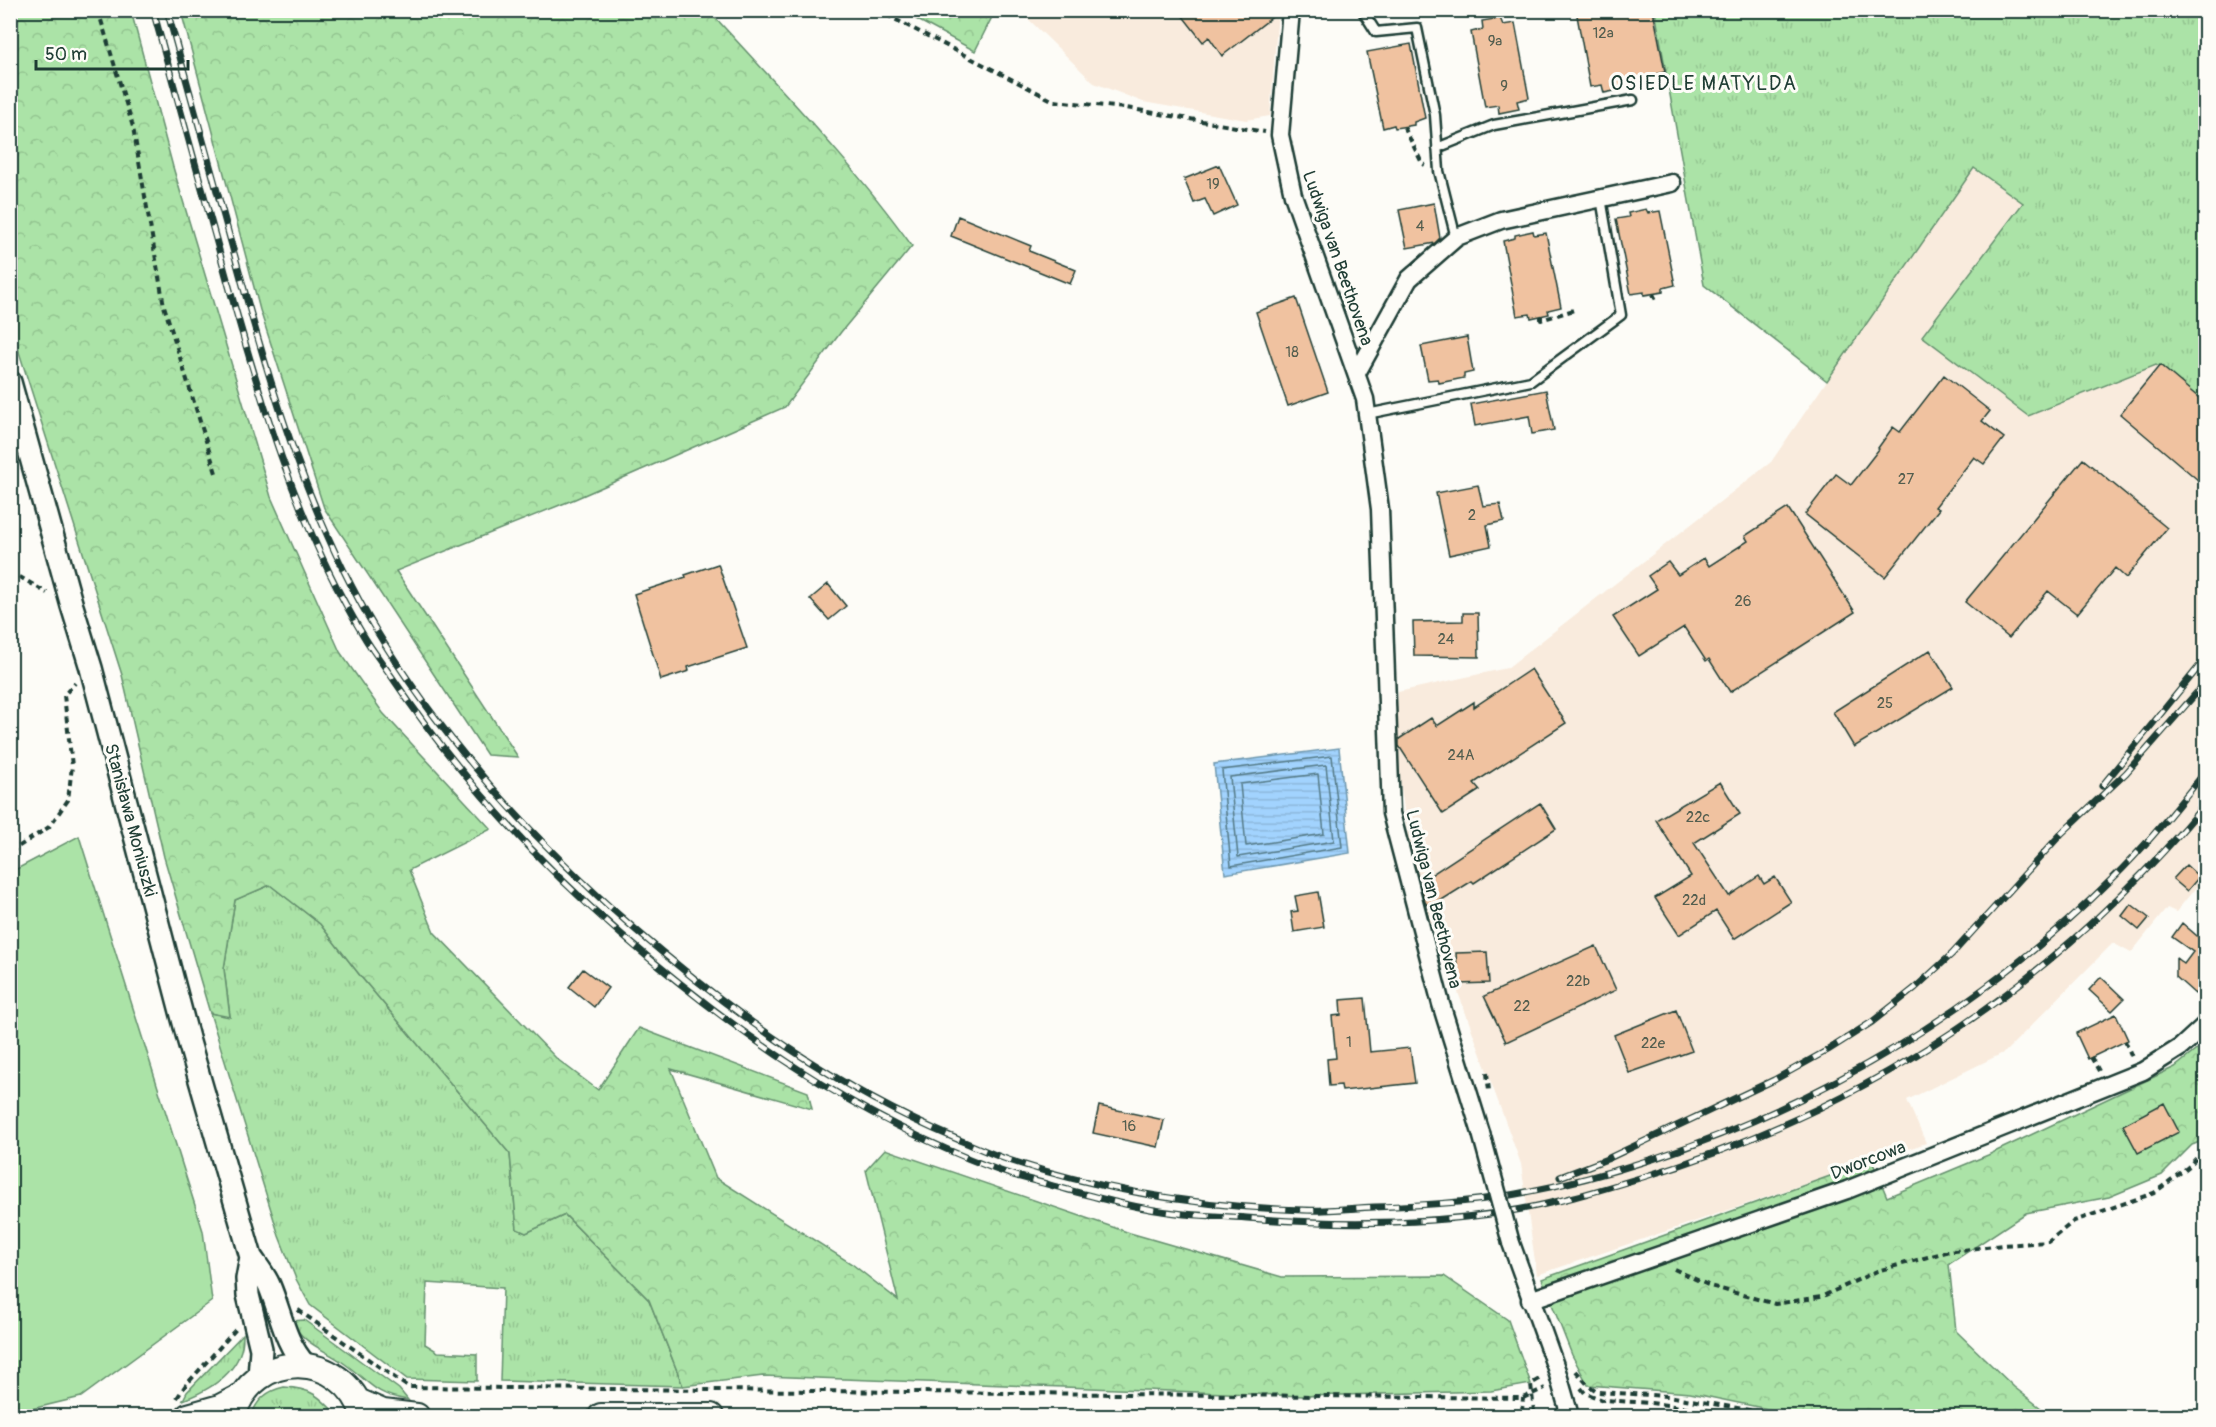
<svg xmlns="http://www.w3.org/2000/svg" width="2216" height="1427" font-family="Pangolin,sans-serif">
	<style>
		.built { fill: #f9ebdd }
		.grass { fill: url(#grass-tufts); stroke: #65906e; stroke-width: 1.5 }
		.forest { fill: url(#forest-crowns); stroke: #65906e; stroke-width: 1.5 }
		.garden { fill: #abe3a7; stroke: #65906e; stroke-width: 1.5 }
		.water { fill: url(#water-rules); stroke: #6e97ad; stroke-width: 1.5 }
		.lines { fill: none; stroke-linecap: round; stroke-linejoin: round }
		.shore { stroke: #537985; stroke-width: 1.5 }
		.building { fill: #f0c2a0; stroke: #1f3d34; stroke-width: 1.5 }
		.service-casing { stroke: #1f3d34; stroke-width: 13 }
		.minor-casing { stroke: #1f3d34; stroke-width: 21 }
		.tertiary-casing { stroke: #1f3d34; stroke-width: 26 }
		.secondary-casing { stroke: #1f3d34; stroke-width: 28 }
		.path { stroke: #1f3d34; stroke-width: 4; stroke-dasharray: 6 4.5; stroke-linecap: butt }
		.service { stroke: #fdfcf7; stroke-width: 8 }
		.minor { stroke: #fdfcf7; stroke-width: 16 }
		.tertiary { stroke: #fdfcf7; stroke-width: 21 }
		.secondary { stroke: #fdfcf7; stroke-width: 24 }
		.rail-casing { stroke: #1f3d34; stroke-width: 7 }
		.rail { stroke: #fdfcf7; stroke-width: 4.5; stroke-dasharray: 14; stroke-linecap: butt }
		.minor-bridge-casing { stroke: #1f3d34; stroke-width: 21; stroke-linecap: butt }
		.minor-bridge { stroke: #fdfcf7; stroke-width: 16 }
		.labels { text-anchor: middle; stroke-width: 6; stroke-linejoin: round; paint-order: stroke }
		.number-label { font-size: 15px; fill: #535e4f }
		.street-label { font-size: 18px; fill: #1f3d34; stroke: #fdfcf7 }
		.neighbourhood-label { font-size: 20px; letter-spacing: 1.5px; fill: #1f3d34; stroke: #fdfcf7 }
	</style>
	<defs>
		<pattern id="grass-tufts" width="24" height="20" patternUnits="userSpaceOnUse" patternTransform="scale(1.5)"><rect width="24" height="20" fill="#abe3a7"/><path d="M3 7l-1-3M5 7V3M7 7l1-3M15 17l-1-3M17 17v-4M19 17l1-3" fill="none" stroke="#93c490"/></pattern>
		<pattern id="forest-crowns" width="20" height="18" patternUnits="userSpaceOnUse" patternTransform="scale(1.5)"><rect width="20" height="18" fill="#abe3a7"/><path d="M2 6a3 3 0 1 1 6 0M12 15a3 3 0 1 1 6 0" fill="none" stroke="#93c490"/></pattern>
		<pattern id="water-rules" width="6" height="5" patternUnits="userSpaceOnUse" patternTransform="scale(1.5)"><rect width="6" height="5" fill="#a2d3fe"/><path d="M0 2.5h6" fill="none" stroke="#8bb6da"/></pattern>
	</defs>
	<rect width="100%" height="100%" fill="#fdfcf7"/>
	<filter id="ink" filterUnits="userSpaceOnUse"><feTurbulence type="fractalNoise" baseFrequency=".0167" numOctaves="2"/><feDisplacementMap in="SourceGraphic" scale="12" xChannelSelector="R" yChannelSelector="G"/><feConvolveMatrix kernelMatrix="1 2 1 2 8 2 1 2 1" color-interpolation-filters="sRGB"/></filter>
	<g filter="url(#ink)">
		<path class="built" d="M1020,11h258l-8,105 -24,4 -103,-18 -49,-19z
			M1973,168l50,34 -101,134 106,80 128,-51 49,38 1,443 -10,13 9,11v6l-29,36 -9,-4 -36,45 -18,-10 -108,109 -98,48 19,43 -389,132 -16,-111 -66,-180 -40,-100 -21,-143 4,-49 109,-24 264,-206z"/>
		<path class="grass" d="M1655,11h550v392l-49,-38 -128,51 -106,-80 101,-133 -49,-35 -147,213 -123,-96z
			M270,885l50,39 42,54 148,176 7,75 9,4 39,-18 84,85 34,86 -183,-5 3,-93 -76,-5 -2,61 13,8 39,2v27l-70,-2 -97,-74 -14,-26 -17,-43 -69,-223 20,3 -6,-47 11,-69z
			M304,1320l95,69 9,11c-34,-5 -38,-18 -63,-36 -20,-15 -42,-19 -53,-43z
			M243,1334c1,35 -31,55 -60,66l4,-8z
			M284,1387c28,1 36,10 54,29h-87c6,-16 15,-25 33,-29z"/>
		<path class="forest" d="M10,11h121l42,156 98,330 69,155 43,61 108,116 -82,41 25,62 123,127 41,31 41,-62 169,64 4,17 -141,-40 45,109 136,86 46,36 -32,-130 19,-21 245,84 152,44 162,-1 64,44 23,64 -40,7 -187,5 -541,-20 -80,10 -34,-86 -84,-85 -39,18 -9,-4 -7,-75 -148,-176 -42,-54 -50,-39 -35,15 -11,69 6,48 -20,-4 -46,-156 -42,-182 -111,-348z
			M181,11h524l8,4c68,75 140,148 199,231l-71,86 -56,75 -210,92 -179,72 122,186 -31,-2 -163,-247 -64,-198z
			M901,11h94l-20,40z
			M2205,1043v97l-13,5 -30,30 -53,22 -83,16 -77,51 7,67 58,56 37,29h-249l-112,-23 -102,-8 -16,-30 -30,-76 330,-118 15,36 101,-42 187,-88z"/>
		<path class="garden" d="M79,836l124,395 9,70 -131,96 -70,17v-542z"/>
		<path class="water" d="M1339,748l11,105 -125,21 -11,-110z"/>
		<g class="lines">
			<path class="shore" d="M1332,756l10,91 -111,19 -9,-96z
				M1326,765l8,76 -96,16 -8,-80z
				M1318,774l6,60 -78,12 -6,-62z"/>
		</g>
		<path class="building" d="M1178,10h102v1l-58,45 -13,-19 -6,5z
			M1576,10h77l12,62 -43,9 2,8 -20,4 -2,-8 -12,2z
			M1500,18l3,7 12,-2 14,75 -12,3 2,8 -20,4 -1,-8 -13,2 -14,-75 12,-3 -1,-8z
			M1411,44l14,74 -11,4v3l-19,3 -1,-3 -11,3 -16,-76z
			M1219,165l18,40 -24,11 -8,-17 -11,4 -10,-24z
			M1434,203l6,35 -5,5 -28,5 -8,-38z
			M1646,209l2,4 12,-2 15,74 -12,3v4l-19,3v-3l-13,2 -15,-75 13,-2 -1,-4z
			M958,216l73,30 -2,5 47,19 -6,14 -119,-48z
			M1533,231l1,4 12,-2 15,74 -13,3 1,4 -18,4 -1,-4 -13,2 -14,-75 12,-3v-3z
			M1296,298l32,94 -40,14 -32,-94z
			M1467,337l6,35 -9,2v4l-25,5 -1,-4 -10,1 -7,-34z
			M2160,365l45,38v83l-85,-72z
			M1944,375l46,36 -8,10 22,17 -20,26 -10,-7 -39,50 4,2 -54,68 -80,-63 31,-40 15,11 28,-36 -1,-1 15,-21 7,5z
			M1546,390l8,40 -22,4 -3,-18 -54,10 -4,-22z
			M2083,459l84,69 -41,50 -11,-10 -38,46 -29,-23 -39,47 -44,-36z
			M1478,485l5,21 17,-2 4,17 -17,4 4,21 -42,9 -13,-62z
			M1788,508l67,104 -125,80 -21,-33 -3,2 -22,-34 -45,29 -26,-39 44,-28 -9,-13 20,-14 10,13 26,-17 5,8 39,-25 -3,-5z
			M718,564l29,84 -59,19 1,4 -28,9 -27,-86 52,-17 -1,-2z
			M828,584l18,22 -17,14 -19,-21z
			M1463,613h15l1,44 -65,-1 -1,-34 50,-1z
			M1930,650l23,37 -99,60 -21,-35z
			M1531,669l35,54 -92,60 6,7 -37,24 -44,-68v-7l32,-21 6,8 37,-24v5z
			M1720,782l20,32 -46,29 35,53 30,-20 5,8 11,-7 16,25 -57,37 -18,-28 -37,24 -24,-37 36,-22 -35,-56z
			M1540,803l16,26 -82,54 -2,-2 -43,27 -4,-6 -5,-20z
			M2186,865l13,12 -12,14 -14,-12z
			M1318,892l6,35 -30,5 -3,-20 7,-1 -3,-15z
			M2131,904l18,14 -10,12 -17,-14z
			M2182,923l21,18 2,-4v44l-10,13 -19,-17v-19l8,6 9,-12 -21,-15z
			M1596,946l20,44 -110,52 -22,-46z
			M1487,952l2,31 -31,1 -2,-31z
			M583,969l25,19 -14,19 -25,-20z
			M2101,977l23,22 -12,12 -23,-21z
			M1365,998l5,54 40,-4 5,35 -73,8 -1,-6 -12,1 -2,-27 9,-1 -4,-42 9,-1 -1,-15z
			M1676,1010l16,41 -63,22 -15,-38z
			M2116,1014l12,26 -40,19 -12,-26z
			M2164,1103l15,29 -41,21 -15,-28z
			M1099,1106l65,14 -6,27 -65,-14z"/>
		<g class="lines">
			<defs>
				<path id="service" d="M1362,10l14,22 41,-4 18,87 4,56 17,67
					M1437,148l57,-23 139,-25
					M1367,414l164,-33 90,-66 -20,-117"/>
				<path id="minor" d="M1291,10l-11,125 13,60 72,204 15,110 11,304 50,191 40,129
					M1357,373l52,-94 48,-42 44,-17 171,-37
					M1511,1243l46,128 13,45
					M1530,1300l317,-110 296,-119 38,-24 25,-23"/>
				<path id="tertiary" d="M10,382l62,224 19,62 98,374 62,215c6,9 13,17 18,28 12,28 15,57 36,80
					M251,1257l-4,22 1,16 13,54 -2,28"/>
				<path id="secondary" d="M358,1401l25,11 34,4
					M188,1416l32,-9 21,-11
					M233,1416c20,-68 110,-67 131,0
					M601,1416h110"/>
			</defs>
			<use href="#service" class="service-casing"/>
			<use href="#minor" class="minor-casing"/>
			<use href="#tertiary" class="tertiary-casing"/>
			<use href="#secondary" class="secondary-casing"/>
			<path class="path" d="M98,10l35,117 31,179 52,167
				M877,10l177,91 72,7 139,24
				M1404,127l18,36 3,2
				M1653,294l3,6
				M1541,316v4l33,-10
				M10,571l37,22
				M10,852l39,-25 19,-27 4,-34 -8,-71 11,-12
				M2125,1041l7,16
				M2091,1057l8,14
				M1487,1073l2,18
				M1674,1269l36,17 65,18 46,-7 56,-26 69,-19 57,-7 45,-3 26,-21 80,-28 34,-26 18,-19
				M298,1310l110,77 1115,11 22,-10
				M1576,1371l12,14 10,7 70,4 115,20
				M1581,1388l4,5 18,7 48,3 99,13
				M177,1398l8,-12 52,-58
				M1522,1412l1,-14
				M1534,1412l-3,-28 10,-6"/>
			<use href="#service" class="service"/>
			<use href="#minor" class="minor"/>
			<use href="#tertiary" class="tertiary"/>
			<use href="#secondary" class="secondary"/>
			<defs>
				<path id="rail" d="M153,10c24,88 48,175 72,262 34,123 71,251 137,361 9,16 21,31 32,47 64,95 141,180 228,255 113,98 232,181 373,234 18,7 37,11 55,16 42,11 83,23 126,28 23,3 47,3 71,5 85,7 173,7 257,-6 47,-7 93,-21 139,-35 225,-69 411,-192 563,-374
					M167,10c24,87 48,174 72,261 33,121 72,251 137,359 68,113 160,213 260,300 97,84 201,159 321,209 17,7 34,15 52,21 95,31 195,47 294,50 24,1 48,-2 71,-3 48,-2 95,-4 142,-13 222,-42 436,-156 596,-315 34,-33 64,-71 94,-108
					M2102,786l104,-128
					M1560,1177l47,-18 167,-79 54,-30 44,-28 43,-34 37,-34 110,-121 64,-60 80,-91"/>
			</defs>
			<use href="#rail" class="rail-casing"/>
			<use href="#rail" class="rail"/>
			<defs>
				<path id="minor-bridge" d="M1481,1133l30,110"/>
			</defs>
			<use href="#minor-bridge" class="minor-bridge-casing"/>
			<use href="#minor-bridge" class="minor-bridge"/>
		</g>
	</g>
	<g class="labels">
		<g class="number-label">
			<text x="1603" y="38">12a</text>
			<text x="1495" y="46">9a</text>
			<text x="1504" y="91">9</text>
			<text x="1213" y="189">19</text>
			<text x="1420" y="231">4</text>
			<text x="1292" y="357">18</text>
			<text x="1906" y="484">27</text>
			<text x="1472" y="520">2</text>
			<text x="1743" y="606">26</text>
			<text x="1446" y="644">24</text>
			<text x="1885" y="708">25</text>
			<text x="1461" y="760">24A</text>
			<text x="1698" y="822">22c</text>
			<text x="1694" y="905">22d</text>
			<text x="1578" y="986">22b</text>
			<text x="1522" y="1011">22</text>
			<text x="1349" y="1047">1</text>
			<text x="1653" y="1048">22e</text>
			<text x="1129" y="1131">16</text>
		</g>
		<g class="street-label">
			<text transform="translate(1338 258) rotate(71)" y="6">Ludwiga van Beethovena</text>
			<text transform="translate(131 820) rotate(75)" y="6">Stanisława Moniuszki</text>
			<text transform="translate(1434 899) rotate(76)" y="6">Ludwiga van Beethovena</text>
			<text transform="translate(1868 1160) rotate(-21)" y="6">Dworcowa</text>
		</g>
		<g class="neighbourhood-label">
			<text x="1704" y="90">OSIEDLE MATYLDA</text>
		</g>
	</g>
	<rect width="2216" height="1427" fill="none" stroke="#fdfcf7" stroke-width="36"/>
	<rect x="18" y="18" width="2180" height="1391" fill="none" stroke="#1f3d34" stroke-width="2" filter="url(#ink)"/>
	<path d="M36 60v9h152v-9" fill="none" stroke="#1f3d34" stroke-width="3"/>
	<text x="45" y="60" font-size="18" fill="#1f3d34" stroke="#fdfcf7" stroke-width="4.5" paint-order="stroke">50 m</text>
</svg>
